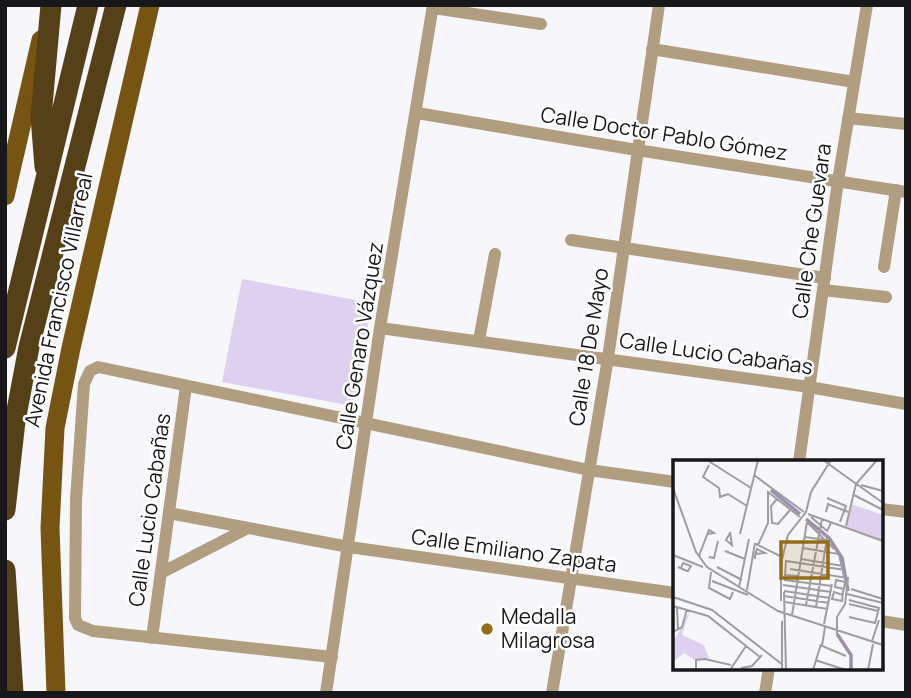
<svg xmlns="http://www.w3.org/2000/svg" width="911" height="698" font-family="Manrope,sans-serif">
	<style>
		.green { fill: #ddd1ef }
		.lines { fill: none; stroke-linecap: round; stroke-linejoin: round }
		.street { stroke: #b19e80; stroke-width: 12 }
		.primary { stroke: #765513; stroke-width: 19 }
		.highway { stroke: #564017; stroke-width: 21 }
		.poi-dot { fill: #956c17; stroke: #fff; stroke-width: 2.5 }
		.labels { text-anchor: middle; stroke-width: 5; stroke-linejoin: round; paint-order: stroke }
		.street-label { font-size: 21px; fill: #181719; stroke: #fff }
		.poi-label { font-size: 21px; fill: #181719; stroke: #fff; text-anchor: start }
		.inset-river { fill: none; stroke: #9d90af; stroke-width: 3.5 }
		.inset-road { fill: none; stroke: #9e9da0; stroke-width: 2 }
		.view { fill: #956c17; fill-opacity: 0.15; stroke: #956c17; stroke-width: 3.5 }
		.inset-edge { fill: none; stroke: #181719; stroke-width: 3.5 }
	</style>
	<rect width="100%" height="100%" fill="#f7f6fa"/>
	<path class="green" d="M242,279l130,24 -19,103 -131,-24z"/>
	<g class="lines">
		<path class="street" d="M433,8l108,16
			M652,49l202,33
			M417,113l220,37 269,42
			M848,118l58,6
			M571,240l254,38
			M884,267l12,-77
			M823,290l63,7
			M380,328l429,59 97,17
			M479,340l16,-86
			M799,462l39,-281 29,-176
			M881,509l25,3
			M169,513l180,34 326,46
			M161,573l85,-44
			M881,621l25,4
			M152,638l34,-252
			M332,657l-239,-26 -15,-6 -3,-7 1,-119 8,-115 6,-13 8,-4 491,103 86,12
			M326,693l54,-365 53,-323
			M552,693l56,-335 51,-353
			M765,693l4,-25"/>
		<path class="primary" d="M5,196l36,-156
			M56,693l-6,-165 5,-100 16,-80 79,-343"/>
		<path class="highway" d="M45,167l-4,-50 10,-112
			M5,348l83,-343
			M5,510l10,-89 14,-74 87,-342
			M5,570l8,123"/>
	</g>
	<circle class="poi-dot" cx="487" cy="629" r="7"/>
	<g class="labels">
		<g class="street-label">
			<text transform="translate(664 134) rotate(9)" y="7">Calle Doctor Pablo Gómez</text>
			<text transform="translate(812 231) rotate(-82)" y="7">Calle Che Guevara</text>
			<text transform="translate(59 300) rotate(-78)" y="7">Avenida Francisco Villarreal</text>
			<text transform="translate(360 346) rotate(-81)" y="7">Calle Genaro Vázquez</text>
			<text transform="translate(589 347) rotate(-81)" y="7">Calle 18 De Mayo</text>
			<text transform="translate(716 354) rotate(8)" y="7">Calle Lucio Cabañas</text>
			<text transform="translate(150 510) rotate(-82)" y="7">Calle Lucio Cabañas</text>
			<text transform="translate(514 551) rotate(8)" y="7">Calle Emiliano Zapata</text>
		</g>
		<g class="poi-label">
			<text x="501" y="624">Medalla<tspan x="501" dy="24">Milagrosa</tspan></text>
		</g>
	</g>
	<g transform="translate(673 460)">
		<rect width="210" height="210" fill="#f7f6fa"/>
		<path d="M17,150l-8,25 22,10 5,13 -14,2 -11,-7 -11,9v-19z" fill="#ddd1ef"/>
		<path d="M178,44l32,11v25l-37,-13z" fill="#ddd1ef"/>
		<path class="inset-river" d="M98,30l29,24M133,59l23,19 13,20 6,33M164,174l14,21v15"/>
		<path class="inset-road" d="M34,0l44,28M150,0l60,43M36,5l-6,12 16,11 1,9 8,-3 19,12M81,15l50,37M188,25l22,6M0,28l23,64 11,15 71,44 105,34M181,35l29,15M154,38l19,8 -6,16M104,39l-6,7 1,17 6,1 12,-14M153,52l2,-8 20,8M135,54l75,27M138,57l16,14 4,-8M134,62l27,27M173,66l10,-42 21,-24M57,72l2,13 -6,-5 4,-7M67,74l18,-74M131,77l23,3M83,84l24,12M85,85l10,-22v-31l32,25M130,88l36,6 5,23M52,91l20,8M0,95l30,12M26,97l1,-4 9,-23 5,3 -7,1M36,97l5,1 4,-17M82,99v-3l2,-7 8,4 -9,1M128,99l42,7M5,107l9,4h1l3,-5 -8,-3 -2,5M44,107l25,13M117,109l58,9 -3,26 -8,13v17M38,112l-2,16 21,11 3,-7M125,116l-13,-1 1,-14 59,9M111,120l48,6M39,121l36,14M110,125l48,7M66,127l10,-48M178,129l32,10M74,130l8,-47M111,131l46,7M111,132l2,78M174,134l36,9M170,135l-9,-3 -2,7 10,2 1,-9 2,-9v-1l-9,-2 -1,7 9,2M111,136l45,7M0,137l39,13 71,55M176,140l30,8 -4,15 -26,-6M108,141v-37l7,-29 18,-23 5,-20 20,-32M112,142l43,7M176,144l29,7M133,145l16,-86M0,146l35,10 52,41M4,147l1,23M143,147l11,-69M119,155l15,-93M109,161v49M151,164l8,-40M152,167l-3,19 24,10M0,172l9,-5 5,-18M199,181l7,-21M142,200l31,10M68,208l11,-2 10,-11M23,210v-10l9,-1 26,6M57,210l16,-24M140,210l8,-26M195,210l5,-26"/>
		<path class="view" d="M108,82h47v36h-47z"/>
		<rect width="210" height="210" class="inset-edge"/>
	</g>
	<rect width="911" height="698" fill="none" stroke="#181719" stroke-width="14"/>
</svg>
